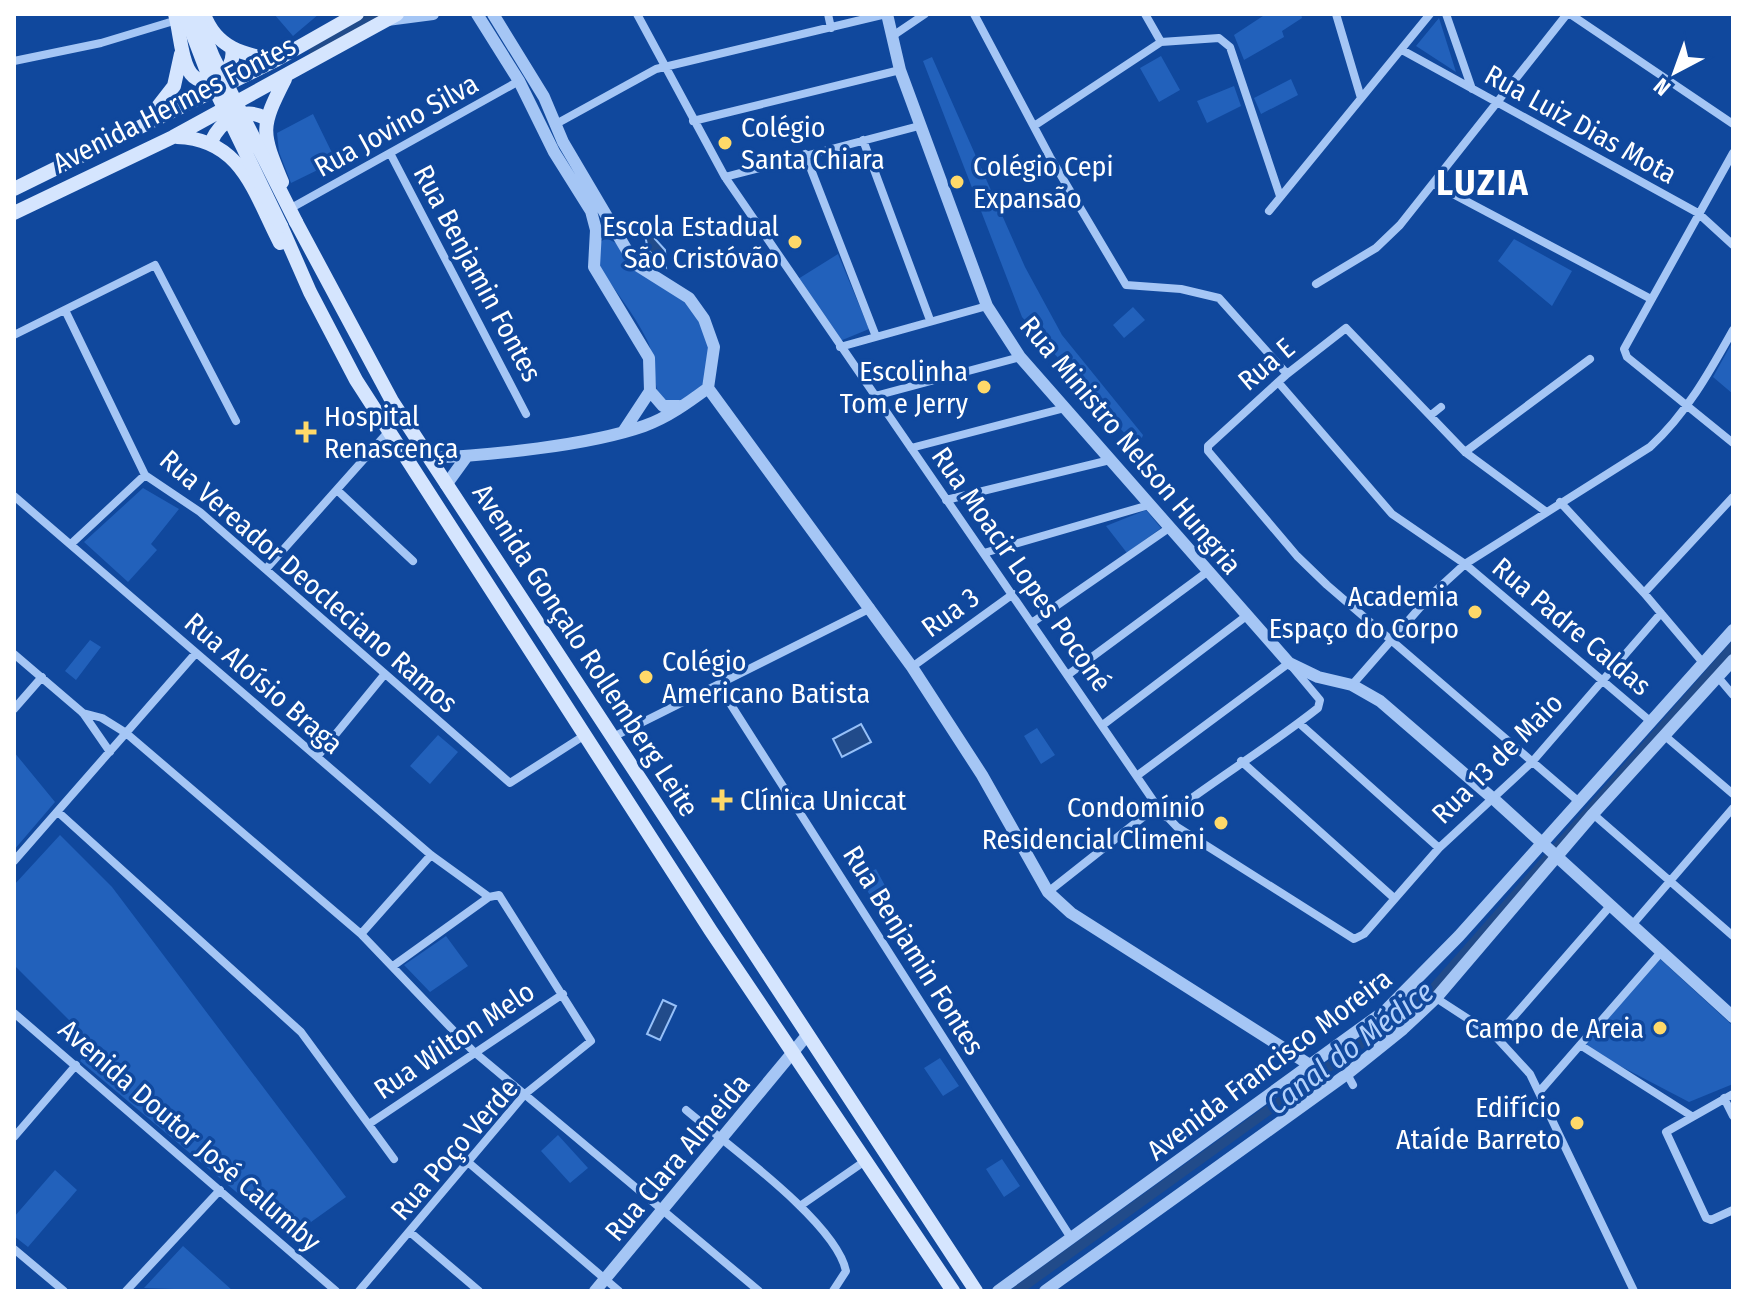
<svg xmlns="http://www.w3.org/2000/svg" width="1747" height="1305" font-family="'Fira Sans Condensed',sans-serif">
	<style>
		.green { fill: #2261bb }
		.water { fill: #214b8a; stroke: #96c0f8; stroke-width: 2 }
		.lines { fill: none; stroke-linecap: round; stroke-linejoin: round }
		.canal { stroke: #214b8a; stroke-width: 10 }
		.minor { stroke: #a5c6f5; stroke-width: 8 }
		.tertiary { stroke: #a5c6f5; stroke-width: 12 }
		.secondary { stroke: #d5e5fe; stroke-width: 14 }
		.secondary-bridge { stroke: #d5e5fe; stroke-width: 14 }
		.poi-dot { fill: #ffd969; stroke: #10489d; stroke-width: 3 }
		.labels { text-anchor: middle; stroke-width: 7; stroke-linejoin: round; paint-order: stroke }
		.street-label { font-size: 28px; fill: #fff; stroke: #10489d }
		.poi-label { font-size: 28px; fill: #fff; stroke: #10489d; text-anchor: end }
		.water-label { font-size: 30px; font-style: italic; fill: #b1d0fb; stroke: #10489d }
		.district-label { font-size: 36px; font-weight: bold; letter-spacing: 2px; fill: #fff; stroke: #10489d }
	</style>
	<rect width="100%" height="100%" fill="#10489d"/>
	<path class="green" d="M274,14h45l-26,22z
		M1266,14h35l1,4 -20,13 2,6 -40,23 -10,-25z
		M1439,18l17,54 -40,-26z
		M1161,56l19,34 -21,12 -19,-34z
		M932,57l93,210 37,68 81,100 -3,8 -6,1 -112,-127 -99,-256z
		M1291,79l7,16 -37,19 -7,-16z
		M1234,86l7,20 -34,17 -10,-22z
		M313,114l23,47 -45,22 -12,-31 -2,-19z
		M606,238l10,5 18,27 48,27 19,26 12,29 -9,31 -11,13 -11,5 -21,-1c-9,-16 -4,-40 -14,-60 -13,-27 -35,-53 -52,-79l4,-18z
		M1514,239l58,32 -20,35 -54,-45z
		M838,254l31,75 -29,12 -42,-62z
		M1133,307l12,13 -21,18 -11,-13z
		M1733,341v53l-20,-17z
		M143,488l36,21 -28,35 6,6 -29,32 -44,-40z
		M1146,510l15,18 -34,25 -21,-27z
		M90,640l11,7 -25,33 -11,-9z
		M1037,728l18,27 -14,9 -17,-28z
		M438,735l20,17 -28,32 -20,-18z
		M14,752l41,50 -41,48z
		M60,835l52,52 234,310 -56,40 -210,-176 12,-18 -78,-78v-80z
		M876,869l14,26 -16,8 -14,-26z
		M446,936l22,30 -38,26 -26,-27z
		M1660,959l73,67v58l-44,18 -109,-57z
		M940,1058l19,28 -16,10 -19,-28z
		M558,1135l30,33 -18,15 -29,-32z
		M1002,1159l18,27 -16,11 -18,-28z
		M55,1170l22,20 -49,57 -14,-11v-19z
		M183,1246l50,45 -89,-3z"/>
	<path class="water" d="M669,220l4,5 -18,14 10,11 1,17 -18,-17 -3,-15z
		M861,724l10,18 -29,15 -9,-18z
		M663,1000l13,6 -16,34 -13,-6z"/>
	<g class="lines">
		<path class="canal" d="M314,52l63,-38
			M1017,1291l409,-294 307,-350"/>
		<path class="minor" d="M637,14l88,163 432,629 20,21 177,112 10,-5 75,-86 93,-86 129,-149
			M828,14l3,14
			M974,14l76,143 76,128 55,4 38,9 68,76
			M1145,14l16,28
			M1336,14l25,84
			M1446,14l26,75
			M1570,14l163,110
			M894,35l31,-21
			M1402,50l296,163 35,32
			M14,61l87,-18 76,-23
			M693,121l207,-51
			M556,124l100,-55 230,-55
			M1034,126l127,-84 58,-4 11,9 50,149
			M863,140l67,180
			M390,153l136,261
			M1733,153l-109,196 3,8 106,86
			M805,154l70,180
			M725,177l194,-51
			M1434,184l217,115
			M293,207l226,-126
			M1269,211l161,-197
			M1316,284l60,-36 24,-23 167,-211
			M65,310l80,165 55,37 310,271 75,-48
			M14,335l141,-70 81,156
			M840,347l147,-41
			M1278,382l114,132 73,50 185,157
			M875,396l145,-39
			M1431,415l10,-8
			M911,448l154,-40
			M1465,452l125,-93
			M337,490l76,71
			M14,496l417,359 58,42
			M946,500l164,-40
			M1560,502l84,91 60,71
			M1545,511l-80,-59 -119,-124 -59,46 -79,72v5l89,105 30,29 251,216
			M71,544l74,-69
			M984,553l165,-48
			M266,569l123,-138
			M1644,593l89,-96
			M1033,622l136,-94
			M14,654l69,59 27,39
			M912,667l101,-73
			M1069,674l138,-102
			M1717,676l16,19
			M1352,685l78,-89 35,-32 185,-117c36,-33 59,-74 83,-117
			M719,686l352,552
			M14,709l28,-32
			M83,713l19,5 24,15 235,201 112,117 286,240
			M1299,723l140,125
			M1104,724l141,-107
			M1665,736l68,58
			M613,737l258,-129
			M317,757l67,-82
			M1241,761l153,137
			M1138,775l151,-112 31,37 -2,8c-48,38 -102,71 -152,109
			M58,812l243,220 93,127
			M1593,814l140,122
			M14,861l181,-207
			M1048,892l109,-86
			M1633,924l100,-116
			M361,934l70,-79
			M1436,998l60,39 34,37 104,217
			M14,1013l322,278
			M1496,1037l115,-132
			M1580,1045l110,70
			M1347,1074l6,11
			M1540,1091l122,-140
			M1733,1094l-67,38 40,86 5,2 22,-10
			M1724,1098l9,18
			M686,1110c40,34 150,112 160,161l-13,20
			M369,1124l194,-130
			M14,1137l62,-72
			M469,1163l150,128
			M800,1206l65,-45
			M411,1233l68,58
			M14,1249l50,42
			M126,1291l94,-101
			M359,1291l166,-197 66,-53 -92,-146 -10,2 -96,69"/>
		<path class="tertiary" d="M477,14l42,67 35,71 37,59 5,19 -2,37 55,91 1,33 -27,41
			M493,14l51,83 19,45 72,122 54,34 15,21 10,28 -6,41
			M887,14l13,56 87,236 33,51 269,306 29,14 34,8 28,16 117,101 236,215
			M387,20l46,-6
			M708,388l204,279 70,108 66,117 23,21 242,154
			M650,391l13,15h16
			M429,458c61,-3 158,-12 215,-32 23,-8 45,-24 64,-38
			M446,485l21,-29
			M595,1291l213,-257
			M998,1291l388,-281 73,-74 274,-306
			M1045,1291l302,-217 56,-45 33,-31 157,-184 140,-154"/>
		<path class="secondary" d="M175,14c5,17 5,39 13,55 13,26 49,5 44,-20
			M204,14c12,34 40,41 72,46
			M146,122l28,-36 7,-32
			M177,137c65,2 77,56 103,106
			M211,142c9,-21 32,-36 54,-24
			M282,182c-21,-51 -22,-54 3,-103
			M14,189l262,-129 81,-46
			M14,213l159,-76 224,-123
			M296,222l96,179 584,890
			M281,226l29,66 46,88 355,551 242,360"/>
		<path class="secondary-bridge" d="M185,14l24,63 72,149
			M196,14l17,43 83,165"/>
	</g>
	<g class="poi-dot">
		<circle cx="725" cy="143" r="8"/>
		<circle cx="957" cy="182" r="8"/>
		<circle cx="795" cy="242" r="8"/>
		<circle cx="984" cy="387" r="8"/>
		<path d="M302 420h8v8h8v8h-8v8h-8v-8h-8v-8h8z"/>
		<circle cx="1475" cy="612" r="8"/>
		<circle cx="646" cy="677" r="8"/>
		<path d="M718 788h8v8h8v8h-8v8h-8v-8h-8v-8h8z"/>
		<circle cx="1221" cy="823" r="8"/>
		<circle cx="1660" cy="1028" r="8"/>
		<circle cx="1577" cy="1123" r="8"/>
	</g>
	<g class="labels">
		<g class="street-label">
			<text transform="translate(174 104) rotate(-27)" y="10">Avenida Hermes Fontes</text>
			<text transform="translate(1581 124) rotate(29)" y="10">Rua Luiz Dias Mota</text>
			<text transform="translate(396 125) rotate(-29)" y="10">Rua Jovino Silva</text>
			<text transform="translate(478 273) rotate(62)" y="10">Rua Benjamin Fontes</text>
			<text transform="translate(1266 364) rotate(-40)" y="10">Rua E</text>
			<text transform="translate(1131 445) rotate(50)" y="10">Rua Ministro Nelson Hungria</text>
			<text transform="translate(1022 569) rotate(55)" y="10">Rua Moacir Lopes Poconé</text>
			<text transform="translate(309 581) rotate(41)" y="10">Rua Vereador Deocleciano Ramos</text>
			<text transform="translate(950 612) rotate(-36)" y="10">Rua 3</text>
			<text transform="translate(1572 626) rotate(40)" y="10">Rua Padre Caldas</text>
			<text transform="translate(586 650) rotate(57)" y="10">Avenida Gonçalo Rollemberg Leite</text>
			<text transform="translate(264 683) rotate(41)" y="10">Rua Aloísio Braga</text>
			<text transform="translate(1497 758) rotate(-45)" y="10">Rua 13 de Maio</text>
			<text transform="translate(914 950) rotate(58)" y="10">Rua Benjamin Fontes</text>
			<text transform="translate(454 1040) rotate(-34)" y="10">Rua Wilton Melo</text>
			<text transform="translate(1269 1064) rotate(-37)" y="10">Avenida Francisco Moreira</text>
			<text transform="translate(190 1135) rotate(41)" y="10">Avenida Doutor José Calumby</text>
			<text transform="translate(454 1149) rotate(-49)" y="10">Rua Poço Verde</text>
			<text transform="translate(677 1157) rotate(-50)" y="10">Rua Clara Almeida</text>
		</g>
		<g class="poi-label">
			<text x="741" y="137" text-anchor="start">Colégio<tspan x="741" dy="32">Santa Chiara</tspan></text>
			<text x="973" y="176" text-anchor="start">Colégio Cepi<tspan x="973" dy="32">Expansão</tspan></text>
			<text x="779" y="236">Escola Estadual<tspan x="779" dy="32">São Cristóvão</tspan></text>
			<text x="968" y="381">Escolinha<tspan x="968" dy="32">Tom e Jerry</tspan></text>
			<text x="324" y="426" text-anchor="start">Hospital<tspan x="324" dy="32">Renascença</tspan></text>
			<text x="1459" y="606">Academia<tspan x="1459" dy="32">Espaço do Corpo</tspan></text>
			<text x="662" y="671" text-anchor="start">Colégio<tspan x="662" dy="32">Americano Batista</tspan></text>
			<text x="740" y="810" text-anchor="start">Clínica Uniccat</text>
			<text x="1205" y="817">Condomínio<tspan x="1205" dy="32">Residencial Climeni</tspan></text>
			<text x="1644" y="1038">Campo de Areia</text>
			<text x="1561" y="1117">Edifício<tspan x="1561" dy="32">Ataíde Barreto</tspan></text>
		</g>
		<g class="water-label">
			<text transform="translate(1350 1048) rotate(-37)" y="10">Canal do Médice</text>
		</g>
		<g class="district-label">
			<text x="1483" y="195">LUZIA</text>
		</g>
	</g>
	<rect width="1747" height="1305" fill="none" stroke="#ffffff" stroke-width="32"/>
	<g transform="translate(1675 72) rotate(221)" stroke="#10489d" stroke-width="6" paint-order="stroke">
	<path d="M0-6L14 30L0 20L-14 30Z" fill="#ffffff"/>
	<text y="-12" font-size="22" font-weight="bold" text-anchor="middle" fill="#ffffff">N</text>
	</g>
</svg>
